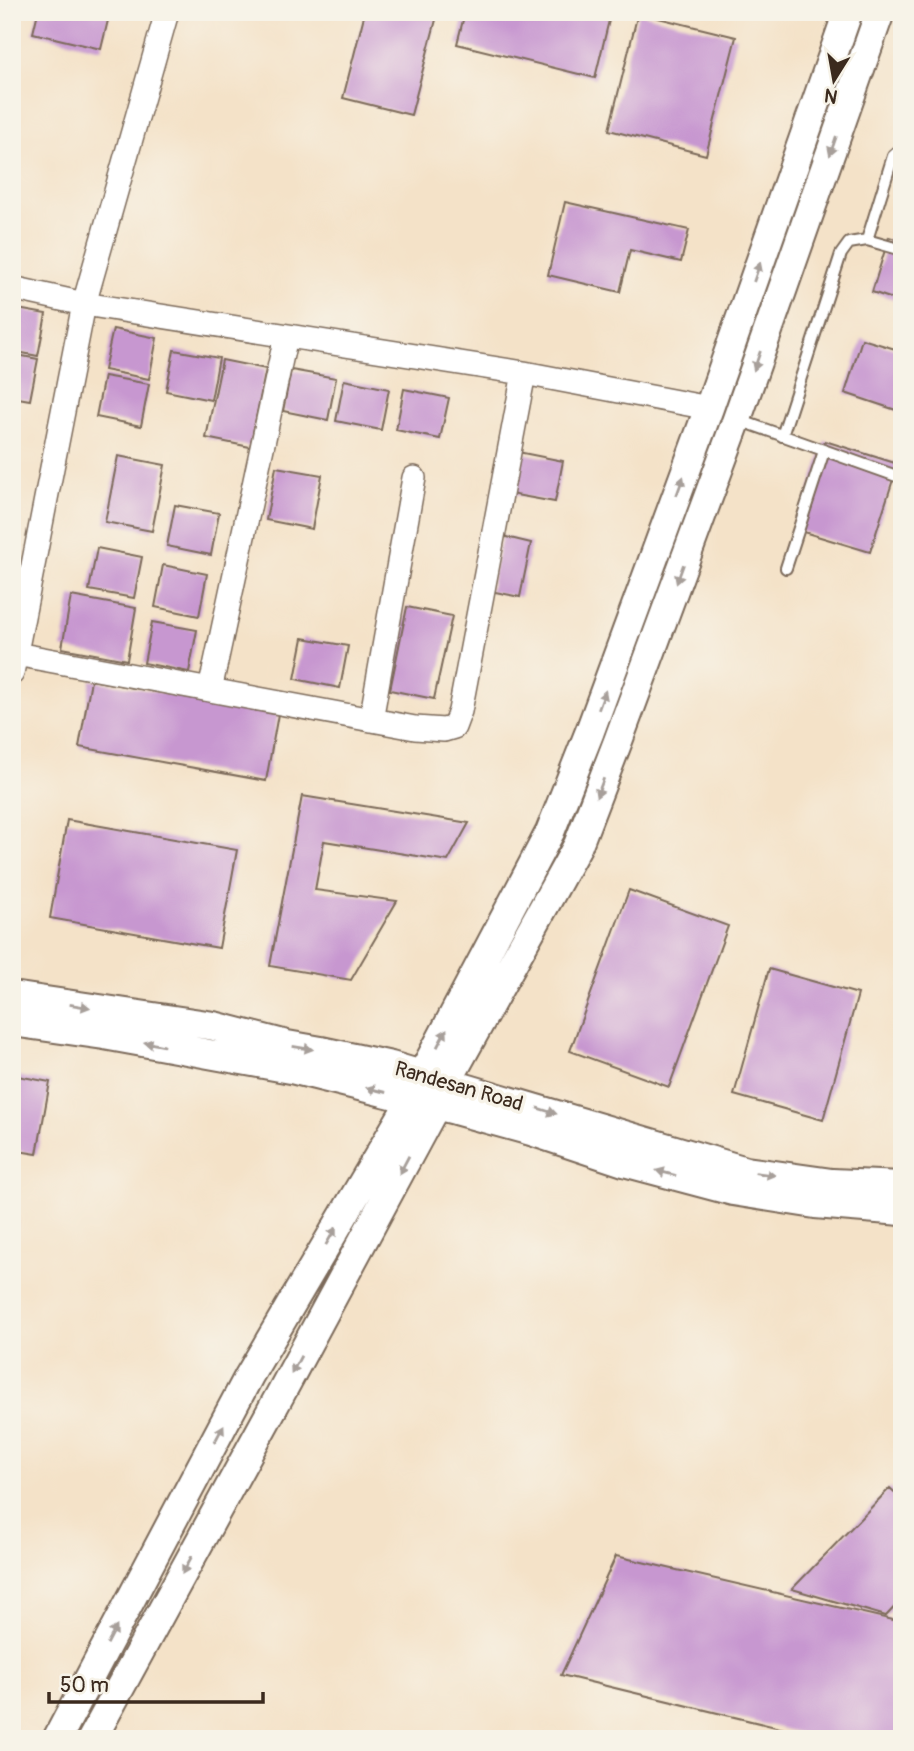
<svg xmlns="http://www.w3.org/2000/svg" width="914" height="1751" font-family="Pangolin,sans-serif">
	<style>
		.building { fill: #c797d0 }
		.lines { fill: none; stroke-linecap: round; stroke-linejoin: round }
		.service-casing { stroke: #7c6a5a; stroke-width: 14 }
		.minor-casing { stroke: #7c6a5a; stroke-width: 26 }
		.tertiary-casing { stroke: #7c6a5a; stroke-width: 32 }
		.service { stroke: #fff; stroke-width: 10 }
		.minor { stroke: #fff; stroke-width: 23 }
		.tertiary { stroke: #fff; stroke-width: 28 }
		.oneway { fill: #a79f9a }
		.labels { text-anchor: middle; stroke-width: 7; stroke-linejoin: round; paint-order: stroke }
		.street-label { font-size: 21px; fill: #3b2a1e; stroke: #f7f3e8 }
	</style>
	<rect width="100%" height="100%" fill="#f7f3e8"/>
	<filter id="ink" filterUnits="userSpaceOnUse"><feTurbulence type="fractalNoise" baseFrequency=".0143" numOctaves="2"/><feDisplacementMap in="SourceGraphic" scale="14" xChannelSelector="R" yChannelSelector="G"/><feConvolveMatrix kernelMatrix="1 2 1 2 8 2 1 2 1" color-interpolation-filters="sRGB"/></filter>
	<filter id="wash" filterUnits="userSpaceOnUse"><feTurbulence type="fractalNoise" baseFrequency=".00686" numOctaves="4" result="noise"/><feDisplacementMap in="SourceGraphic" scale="28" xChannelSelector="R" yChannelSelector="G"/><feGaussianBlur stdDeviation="1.57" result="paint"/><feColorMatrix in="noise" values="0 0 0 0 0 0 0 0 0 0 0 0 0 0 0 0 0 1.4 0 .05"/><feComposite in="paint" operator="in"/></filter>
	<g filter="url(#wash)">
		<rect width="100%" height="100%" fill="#f4e2c8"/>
		<g id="blocks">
			<path class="building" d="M38,12h72l-9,37 -68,-16z
				M365,12h73l-27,103 -68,-17z
				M465,12h146l-16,66 -138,-34z
				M638,13l98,24 -30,118 -97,-25z
				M565,202l124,28 -8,32 -51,-12 -10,42 -72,-17z
				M889,237l13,4v61l-30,-10z
				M12,308l34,6 -8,42 -26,-5z
				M113,329l44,9 -8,41 -45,-9z
				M862,339l40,12v61l-57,-19z
				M174,350l45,8 -8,42 -45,-9z
				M12,354l26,5 -8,41 -18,-3z
				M222,360l44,9 -16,78 -44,-9z
				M291,370l45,8 -8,42 -45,-9z
				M104,376l45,8 -8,42 -45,-9z
				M344,380l45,9 -8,41 -45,-9z
				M404,389l45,9 -9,41 -44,-9z
				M825,441l73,23 -28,88 -73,-22z
				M518,452l45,9 -8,41 -45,-8z
				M118,456l47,9 -13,66 -47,-9z
				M276,467l46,8 -10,54 -46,-9z
				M175,505l44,8 -8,42 -44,-9z
				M502,536l29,7 -11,54 -30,-6z
				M97,548l45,9 -8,41 -45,-8z
				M163,565l44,9 -8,42 -44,-9z
				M71,596l65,12 -9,52 -65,-12z
				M407,607l45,9 -18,83 -44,-9z
				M152,622l45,8 -8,42 -45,-9z
				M303,638l45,8 -8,42 -45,-9z
				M91,680l187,34 -12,67 -187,-34z
				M302,796l167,27 -21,38 -124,-20 -9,49 82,11 -46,79 -81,-14z
				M67,820l170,30 -18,98 -169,-30z
				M629,890l99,36 -59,161 -99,-36z
				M769,969l89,25 -35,126 -89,-25z
				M12,1075l38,7 -13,72 -25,-4z
				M12,1219l6,1 -4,26h-2z
				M890,1488l12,11v100l-16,17 -94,-27z
				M616,1556l286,66v117h-77l-264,-64z"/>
		</g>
	</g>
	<g filter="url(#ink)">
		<use href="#blocks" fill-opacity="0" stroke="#7c6a5a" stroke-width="2"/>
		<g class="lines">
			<defs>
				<path id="service" d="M867,240l26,-84 9,-8
					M736,419l166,59
					M782,436l59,-182 8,-11 18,-3 35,10
					M786,568l38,-117"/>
				<path id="minor" d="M12,288l72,16 83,-292
					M16,654l399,74 29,2 10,-3 6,-16 64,-338
					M12,673l72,-369 440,69 185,35
					M210,690l76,-354
					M371,720l43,-242"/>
				<path id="tertiary" d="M12,996l202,30 73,19 34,6 70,15 355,105 86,12 70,3
					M12,1022l92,13 187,34 164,41 76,21 93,31 109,29 82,13 87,7
					M57,1739l192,-363 163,-277 10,-24 128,-243 40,-101 119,-323 139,-396
					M92,1739l189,-346 155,-288 11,-23 131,-237 40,-104 119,-322 143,-407"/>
			</defs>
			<use href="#service" class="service-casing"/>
			<use href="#minor" class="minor-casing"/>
			<use href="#tertiary" class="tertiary-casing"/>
			<use href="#service" class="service"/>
			<use href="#minor" class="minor"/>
			<use href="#tertiary" class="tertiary"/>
		</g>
		<defs><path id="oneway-solid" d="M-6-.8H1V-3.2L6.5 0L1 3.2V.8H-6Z" transform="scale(1.75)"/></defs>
		<g class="oneway">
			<use href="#oneway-solid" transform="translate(833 146) rotate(109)"/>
			<use href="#oneway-solid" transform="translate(757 272) rotate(-71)"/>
			<use href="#oneway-solid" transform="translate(757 361) rotate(109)"/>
			<use href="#oneway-solid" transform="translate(680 486) rotate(-70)"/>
			<use href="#oneway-solid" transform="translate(680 574) rotate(110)"/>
			<use href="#oneway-solid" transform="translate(602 700) rotate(-70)"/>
			<use href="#oneway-solid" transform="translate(600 788) rotate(111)"/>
			<use href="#oneway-solid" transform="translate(80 1006) rotate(9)"/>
			<use href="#oneway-solid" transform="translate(442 1038) rotate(-62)"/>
			<use href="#oneway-solid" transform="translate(154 1044) rotate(-170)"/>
			<use href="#oneway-solid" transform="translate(303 1048) rotate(9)"/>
			<use href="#oneway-solid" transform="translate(376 1090) rotate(-166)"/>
			<use href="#oneway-solid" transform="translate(547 1111) rotate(17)"/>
			<use href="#oneway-solid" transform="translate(404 1165) rotate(118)"/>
			<use href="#oneway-solid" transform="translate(666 1173) rotate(-165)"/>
			<use href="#oneway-solid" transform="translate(765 1174) rotate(8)"/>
			<use href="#oneway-solid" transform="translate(331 1236) rotate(-60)"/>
			<use href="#oneway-solid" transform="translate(296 1365) rotate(118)"/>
			<use href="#oneway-solid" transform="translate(219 1434) rotate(-62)"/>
			<use href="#oneway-solid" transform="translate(187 1565) rotate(119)"/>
			<use href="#oneway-solid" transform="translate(112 1635) rotate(-62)"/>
		</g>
	</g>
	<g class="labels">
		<g class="street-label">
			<text transform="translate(459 1086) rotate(16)" y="7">Randesan Road</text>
		</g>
	</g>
	<rect width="914" height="1751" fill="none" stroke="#f7f3e8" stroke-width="42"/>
	<g transform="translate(834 80) rotate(191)" stroke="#f7f3e8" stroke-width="5" paint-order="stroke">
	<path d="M0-5L12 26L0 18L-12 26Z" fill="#3b2a1e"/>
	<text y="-10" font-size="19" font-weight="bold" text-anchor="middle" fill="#3b2a1e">N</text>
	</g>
	<path d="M49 1692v10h214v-10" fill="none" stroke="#3b2a1e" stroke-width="3.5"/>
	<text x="60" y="1692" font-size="21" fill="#3b2a1e" stroke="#f7f3e8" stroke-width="5" paint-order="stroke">50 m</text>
</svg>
